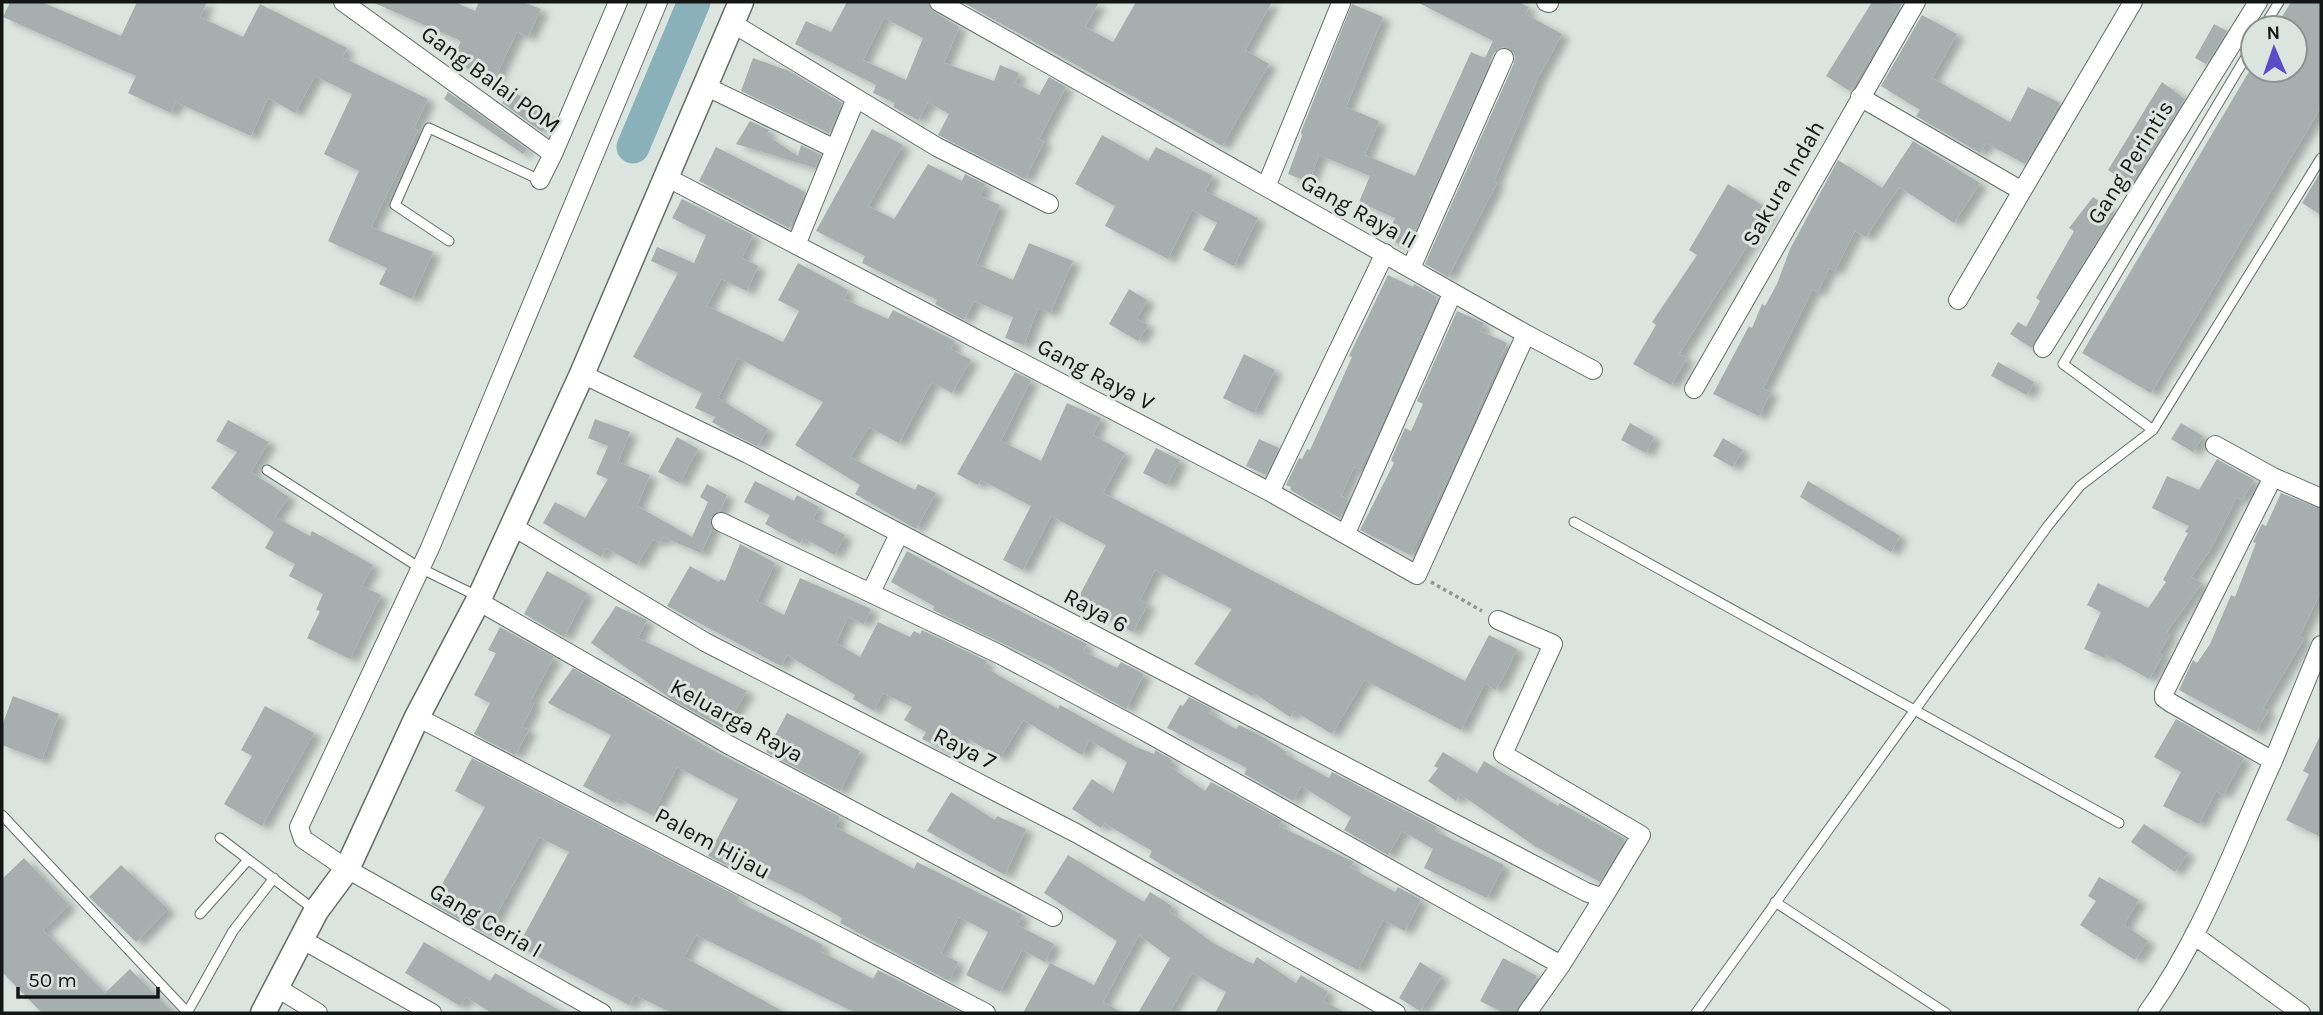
<svg xmlns="http://www.w3.org/2000/svg" width="2323" height="1015" font-family="Karla,sans-serif">
	<style>
		.lines { fill: none; stroke-linecap: round; stroke-linejoin: round }
		.river { stroke: #8ab1b9; stroke-width: 33 }
		.building { fill: #a6afae; fill-rule: evenodd; filter: url(#shadow) }
		.lane-casing { stroke: #656c68; stroke-width: 11 }
		.street-casing { stroke: #656c68; stroke-width: 20 }
		.secondary-casing { stroke: #656c68; stroke-width: 27 }
		.path { stroke: #909693; stroke-width: 3.5; stroke-dasharray: 3.5 3.5; stroke-linecap: butt }
		.lane { stroke: #fff; stroke-width: 9 }
		.street { stroke: #fff; stroke-width: 18 }
		.secondary { stroke: #fff; stroke-width: 24 }
		.labels { text-anchor: middle; stroke-width: 6; stroke-linejoin: round; paint-order: stroke }
		.street-label { font-size: 23px; fill: #131615; stroke: #dce4e0 }
	</style>
	<defs>
		<filter id="shadow"><feDropShadow dx="8" dy="4.5" stdDeviation="3.5" flood-color="#0004"/></filter>
	</defs>
	<rect width="100%" height="100%" fill="#dce4e0"/>
	<g class="lines">
		<path class="river" d="M633,147l61,-145"/>
	</g>
	<path class="building" d="M10,2h32l79,34 16,-34h70l-7,15 43,20 17,-33 87,44 -5,9 86,42 -14,29 4,2 -47,97 62,25 -21,47 -33,-15 8,-16 -59,-27 31,-70 -35,-17 28,-60 -37,-18 -20,37 -27,-15 -17,38 -75,-34 -5,11 -43,-20 8,-17 -133,-59z
		M372,2h83l20,9 4,-9h44l18,7 -13,28 -11,-5 -23,48 -42,-19 9,-20z
		M847,2h81l5,9 26,16 -15,36 50,18 6,-16 19,8 -4,10 24,12 10,-18 17,10 -27,52 5,3 -19,37 -87,-44 11,-21 -21,-12 -10,18 -25,-13 2,-4 -22,-10 3,-8 -81,-41 11,-23 25,11zM884,18l39,20 -17,42 -43,-20z
		M962,2h137l-14,25 28,15 23,-40h136l-27,48 24,14 -47,82z
		M1417,2h102l10,5 -4,7 37,20 -24,44 -44,103 3,2 -49,94 -23,-13 89,-201 1,-7 -6,-8 -7,-1 -8,6 -86,195 -22,-10 9,-20 -36,-16 11,-26 -51,-21 -10,27 -21,-8 14,-38 -1,-4 51,-128 31,13 -37,90 33,14 -14,34 50,21 56,-124 14,6 8,-17z
		M1872,2l30,2 -52,87 -24,-15z
		M2291,2h30v105l-170,286 -69,-40 168,-283h45v-42h-20z
		M1922,15l35,19 -25,44 78,44 18,-35 32,16 -35,61 -39,-21 -6,10 -64,-37 4,-6 -39,-24z
		M2214,24l13,7 -21,33 -11,-6z
		M753,58l36,13 53,32 -13,30 -88,-42z
		M2162,82l23,17 -54,86 -23,-15z
		M512,90l40,30 -10,12 -40,-29z
		M448,92l79,57 -4,5 -79,-55z
		M750,121l19,9 -3,5 32,21 3,-11 20,10 -6,13 -79,-24z
		M872,129l31,16 -35,61 26,13 34,-55 34,17 3,-7 20,10 -5,12 20,9 -24,59 37,16 16,-37 44,18 -23,52 -12,-5 -14,37 -19,-7 8,-21 -39,-16 -10,19 -29,-16 2,-4 -75,-37 3,-7 -49,-25z
		M1102,135l46,26 8,-14 57,29 -8,15 53,27 -24,48 -31,-16 14,-27 -25,-13 -24,49 -63,-33 10,-20 -40,-22z
		M1913,141l67,42 -26,40 -55,-36 -33,50 -11,-6 -20,40 -6,-3 -11,24 -5,-3 -50,100 8,3 -12,24 -46,-22 36,-68 3,2 10,-24 3,2 12,-22 13,-35 48,-89 44,28z
		M716,147l89,45 -16,36 -90,-47z
		M2321,171v44l-19,-12z
		M1728,184l42,26 -91,144 8,4 -16,27 -38,-21 23,-39 -4,-3 45,-67 -8,-5z
		M2093,197l21,15 -82,136 -22,-14 8,-12 8,5 14,-26 -4,-3 38,-67 -5,-3z
		M682,199l71,36 -11,23 16,8 -11,25 -26,-12 -14,27 76,36 16,-31 -21,-11 20,-37 50,27 -4,9 44,20 5,-9 62,31 -4,8 20,11 -19,33 -20,-11 -33,61 -30,-16 -19,30 65,33 3,-6 18,9 -20,36 -61,-35 5,-9 -65,-40 28,-43 -85,-44 -20,40 50,31 -11,17 -28,-14 -17,-10 3,-5 -20,-9 7,-15 -69,-36 45,-84 -27,-12 6,-14 37,16 12,-28 -34,-17z
		M1388,275l25,12 1,-3 23,13 -1,4 -66,149 -11,19 -5,-2 -13,29 7,3 -8,19 -50,-28 1,-3 -5,-2 13,-27 3,1 5,-10 3,1 42,-93 -3,-1z
		M1129,289l18,11 -10,19 11,6 -10,16 -29,-17z
		M1457,311l27,12 -4,8 27,12 -56,129 -41,83 -50,-25 34,-67 -3,-3 14,-32 6,3 12,-27 -6,-3z
		M1244,354l31,16 -21,43 -31,-15z
		M1998,362l36,20 -7,13 -36,-19z
		M1015,372l16,8 -30,61 40,20 26,-58 34,15 -8,17 32,18 -22,40 362,188 24,-46 28,14 -14,29 -8,12 -10,-7 -24,47 -97,-50 -32,54 -38,-23 -4,6 -36,-24 -2,3 -58,-32 38,-55 -77,-39 -15,30 8,4 -15,28 -57,-30 30,-57 -55,-29 -28,54 -20,-10 28,-54 -50,-26 -3,5 -21,-11z
		M595,419l35,13 -12,30 32,13 -13,31 55,31 16,-35 -8,-5 7,-13 20,11 -7,16 -9,7 1,11 -11,24 -38,-16 -3,6 -7,-4 -16,26 -31,-17 -5,9 -58,-34 12,-21 30,16 23,-39 -12,-5 12,-28 -20,-8z
		M228,420l41,22 -18,30 38,25 -14,20 35,19 2,-5 61,34 -11,21 19,9 -31,64 -43,-21 13,-27 -4,-1 7,-16 -34,-18 6,-12 -30,-16 9,-16 -63,-44 26,-36 -21,-11z
		M1630,423l24,14 -8,16 -25,-13z
		M2181,423l22,13 -10,16 -22,-13z
		M677,437l21,12 -18,34 -22,-11z
		M1723,438l20,12 -10,17 -20,-11z
		M1259,439l20,9 -13,27 -20,-9z
		M1156,448l24,12 -13,25 -24,-12z
		M2217,459l37,21 -12,20 -5,-3 -25,50 -21,30 11,6 -36,50 4,2 -11,18 4,2 -14,24 -43,-24 -1,3 -21,-9 17,-37 -14,-7 11,-22 50,25 18,-26 -3,-2 25,-47 -3,-1 4,-6 -37,-18 15,-32 32,14z
		M755,481l39,20 3,-6 22,12 -6,12 32,16 -10,20 -32,-17 -3,5 -35,-19 5,-9 -26,-13z
		M1808,481l92,55 -9,16 -91,-55z
		M2281,493l40,16v81l-21,46 4,3 -41,69 5,3 -12,21 -77,-42 14,-30 4,3 13,-19 21,-49 4,2 21,-54 -3,-1 9,-18 4,2z
		M740,544l35,19 -18,38 27,14 16,-37 71,31 -7,15 -16,-7 -12,26 24,14 18,-35 32,15 4,-6 6,3 2,-4 65,31 -3,6 74,42 2,-4 74,41 20,8 1,-4 17,10 -3,6 36,25 6,-9 71,39 -3,5 75,36 -4,5 45,25 3,-5 23,13 -16,31 -22,-11 -25,50 -142,-73 -67,-40 3,-6 -48,-28 -3,5 -29,-19 20,-30 21,14 14,-31 -38,-22 -7,15 -59,-35 -23,38 -36,-22 -10,19 -32,-16 4,-7 -22,-12 8,-13 -29,-14 -9,18 -21,-12 2,-4 -68,-40 -6,11 -114,-60 23,-40 29,16 2,-3 4,2z
		M907,551l63,35 117,58 -4,7 34,17 4,-6 23,12 -18,35 -80,-45 -113,-54 1,-4 -43,-24z
		M547,571l40,22 -23,44 -40,-23z
		M616,606l31,14 -9,18 109,53 -23,38 -50,-28 -83,-58z
		M500,627l54,30 -24,45 4,2 -12,23 7,3 -14,25 -41,-21 16,-31 -16,-8 22,-42 -8,-3z
		M573,668l138,81 129,68 -5,10 79,42 3,-7 106,53 -6,10 37,19 -9,18 -23,-12 -22,42 -34,-17 22,-43 -29,-15 -18,36 17,9 -9,19 -109,-58 2,-5 -40,-23 -74,-36 -2,6 -18,-9 30,-57 -61,-32 -25,48 -34,-17 -3,5 -32,-17 28,-51 -63,-32z
		M13,696l46,18 -17,46 -40,-15v-19z
		M1189,697l23,12 -3,4 27,16 3,-4 21,10 27,17 -2,2 44,24 3,-6 105,55 -2,4 69,34 -17,33 -63,-30 9,-19 -31,-18 -14,24 -44,-25 7,-13 -50,-31 -8,15 -49,-27 3,-6 -80,-40 13,-23 3,1z
		M265,706l49,27 -52,93 -38,-22 28,-48 -11,-6z
		M787,713l73,38 -20,40 -74,-39z
		M2176,719l68,39 -21,37 -7,-4 -17,33 -36,-18 18,-34 -27,-15z
		M2321,734v103l-35,-17 23,-46 -6,-3z
		M1443,752l34,21 7,-12 74,45 2,-3 65,36 -25,43 -64,-35 -76,-53 -4,7 -28,-20 10,-13 -4,-2z
		M472,758l267,139 -2,4 86,44 -3,6 53,28 5,-9 84,43h-106l-160,-78 -12,22 102,56h-114l-37,-18 -6,10 -111,-59 51,-94 -30,-15 -53,97 -55,-30 54,-97 -30,-16z
		M951,792l44,28 2,-4 29,13 -21,46 -78,-44z
		M2144,824l44,29 -13,19 -44,-30z
		M1068,855l76,47 6,-10 22,14 -3,5 44,32 40,21 4,-7 39,26 5,-8 27,17 -5,9 23,12h-131l11,-21 -34,-19 -23,40h-31l32,-55 -31,-23 -36,67 20,11h-100l27,-50 44,22 23,-44 -73,-48z
		M24,858l45,47 -26,25 62,63 25,-24 43,44h-131l-40,-41v-93z
		M121,865l47,44 -32,33 -47,-45z
		M2099,877l40,23 -15,25 24,16 -13,19 -55,-35 16,-24 -8,-5z
		M424,942l66,39 5,-8 69,40h-72l-26,-16 -6,9 -55,-33z
		M1503,958l34,18 -21,37h-12l-24,-12z
		M1420,962l22,14 -22,35 -21,-13z"/>
	<g class="lines">
		<defs>
			<path id="lane" d="M2263,28l16,-26
				M449,241l-54,-36 34,-77 111,52
				M2153,430l-90,-66 190,-319
				M267,470l153,98 59,29
				M1574,522l545,301
				M2,815l186,198
				M220,838l96,73
				M1775,902l171,111
				M200,914l48,-54
				M187,1013l46,-82 41,-53
				M1696,1013l351,-486 33,-41 73,-56 168,-272"/>
			<path id="street" d="M343,2l210,152 -13,26
				M1546,2l3,1
				M732,23l205,124 112,57
				M705,86l130,63
				M1860,97l162,94 111,-189
				M553,154l65,-152
				M668,178l602,314 147,83 109,-241 -587,-332
				M1266,187l75,-184
				M796,245l60,-147
				M1411,268l93,-210
				M1958,300l64,-109
				M1526,334l67,36
				M2043,348l215,-346
				M582,374l166,80 838,438 17,6 -42,67
				M1694,389l222,-387
				M2215,445l58,32 48,21
				M1270,492l115,-239
				M721,522l278,132 145,77 417,234 -34,48
				M512,526l193,116 371,191 320,180
				M1346,533l106,-239
				M871,592l28,-58
				M478,601l251,144 324,172
				M1498,620l55,24 -50,110 138,81 -38,63
				M417,717l569,296
				M2273,761l48,-116
				M2194,935l107,78
				M303,940l129,73
				M276,987l42,26
				M602,1013l-255,-144 -44,-30 -4,-12 131,-279 228,-546
				M2147,1013c55,-76 87,-167 126,-252l-102,-58 -7,-5v-5l109,-216"/>
			<path id="secondary" d="M263,1013l53,-102 31,-42 70,-152 61,-116 104,-227 159,-372"/>
		</defs>
		<use href="#lane" class="lane-casing"/>
		<use href="#street" class="street-casing"/>
		<use href="#secondary" class="secondary-casing"/>
		<path class="path" d="M1431,582l51,29"/>
		<use href="#lane" class="lane"/>
		<use href="#street" class="street"/>
		<use href="#secondary" class="secondary"/>
	</g>
	<g class="labels">
		<g class="street-label">
			<text transform="translate(491 79) rotate(36)" y="8">Gang Balai POM</text>
			<text transform="translate(2130 162) rotate(-58)" y="8">Gang Perintis</text>
			<text transform="translate(1783 183) rotate(-60)" y="8">Sakura Indah</text>
			<text transform="translate(1359 211) rotate(29)" y="8">Gang Raya II</text>
			<text transform="translate(1096 374) rotate(28)" y="8">Gang Raya V</text>
			<text transform="translate(1096 610) rotate(28)" y="8">Raya 6</text>
			<text transform="translate(737 720) rotate(29)" y="8">Keluarga Raya</text>
			<text transform="translate(965 748) rotate(27)" y="8">Raya 7</text>
			<text transform="translate(713 843) rotate(28)" y="8">Palem Hijau</text>
			<text transform="translate(486 920) rotate(30)" y="8">Gang Ceria I</text>
		</g>
	</g>
	<rect width="2323" height="1015" fill="none" stroke="#131615" stroke-width="7"/>
	<g transform="translate(2274 49) rotate(358)"><circle r="33" fill="#dce4e0" stroke="#8c928f" stroke-width="2"/>
	<path d="M0-5L12 26L0 18L-12 26Z" fill="#5d4cc5"/>
	<text y="-10" font-size="19" font-weight="bold" text-anchor="middle" fill="#131615">N</text>
	</g>
	<path d="M18 987v10h140v-10" fill="none" stroke="#131615" stroke-width="3.5"/>
	<text x="28" y="987" font-size="21" fill="#131615" stroke="#dce4e0" stroke-width="5" paint-order="stroke">50 m</text>
</svg>
